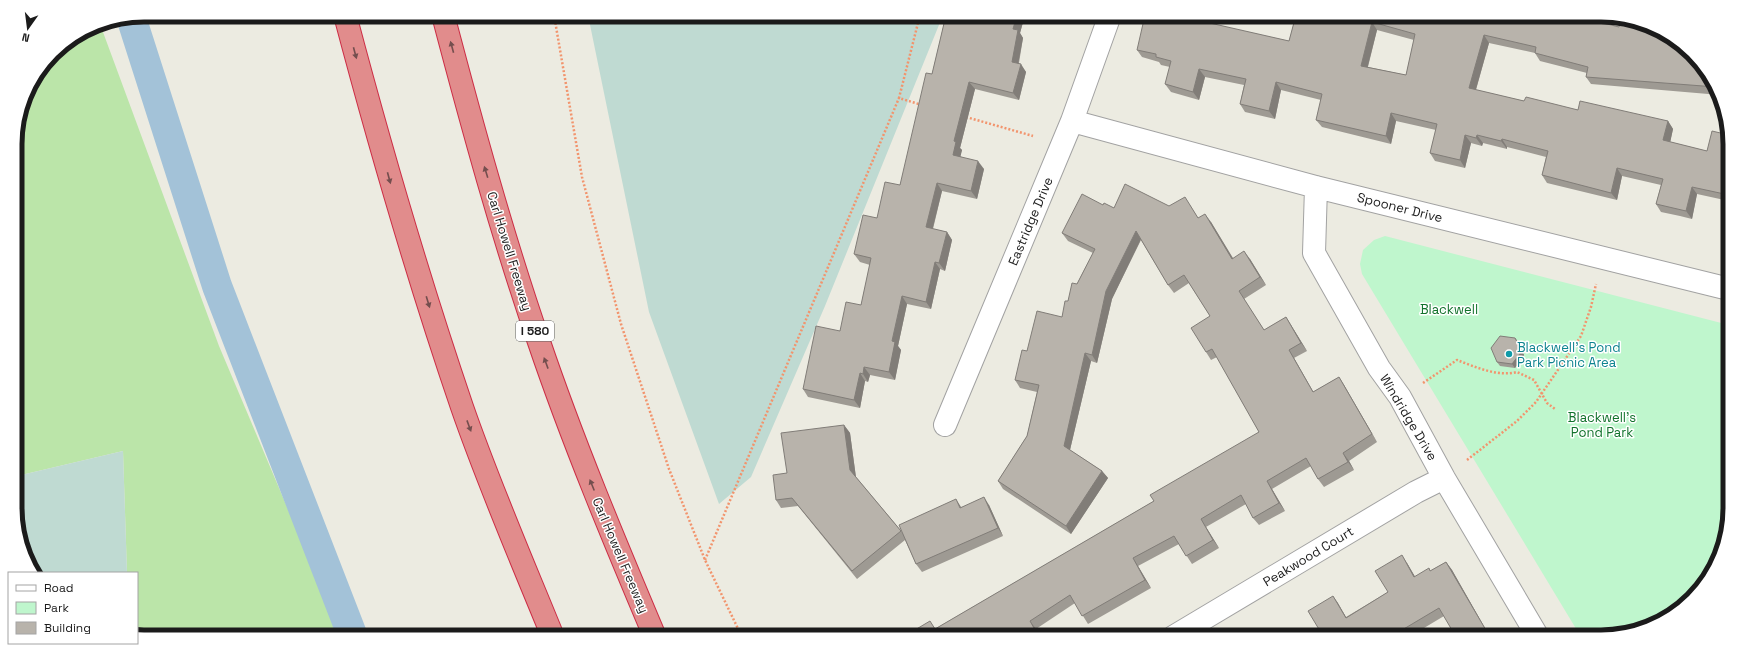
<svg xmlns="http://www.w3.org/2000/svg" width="1745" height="652" font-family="'Space Grotesk',sans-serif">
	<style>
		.grass { fill: #bbe5a9 }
		.wetland { fill: #bfdad2 }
		.park { fill: #bff6cd }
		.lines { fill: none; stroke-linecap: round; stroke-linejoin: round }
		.canal { stroke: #a3c2d8; stroke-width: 30 }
		.minor-casing { stroke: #a2a2a2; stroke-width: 24 }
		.highway-casing { stroke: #cc2d45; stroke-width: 24 }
		.path { stroke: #f2946d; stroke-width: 2.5; stroke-dasharray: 2 2; stroke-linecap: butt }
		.minor { stroke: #fff; stroke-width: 22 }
		.highway { stroke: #e18c8c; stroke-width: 22 }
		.wall { fill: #9e9a93; fill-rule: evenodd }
		.shaded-wall { fill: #817d78 }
		.building { fill: #b8b3ab; stroke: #817d78; fill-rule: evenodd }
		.oneway { fill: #744e4e }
		.culture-dot { fill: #0f9aa8; stroke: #fff; stroke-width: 1.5 }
		.labels { text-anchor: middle; stroke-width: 3; stroke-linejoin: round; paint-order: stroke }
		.shield { fill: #fff; stroke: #5f5f5f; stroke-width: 1 }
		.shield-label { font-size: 12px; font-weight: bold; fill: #1b1b1b }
		.street-label { font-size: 13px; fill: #1b1b1b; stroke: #fff }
		.park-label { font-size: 13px; fill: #11722b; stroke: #fff }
		.culture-label { font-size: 13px; fill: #0d838f; stroke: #fff; text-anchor: start }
		.rim { fill: none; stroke: #1b1b1b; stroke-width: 5 }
	</style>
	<rect width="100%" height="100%" fill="#ecebe1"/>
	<path class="grass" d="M100,24l119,322 123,291 -205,-1v-63h-10l-4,-122 -106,25 -2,-341 13,-48 31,-40 36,-22z"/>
	<path class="wetland" d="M588,15h355l-118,291 -74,171 -32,27 -70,-192z
		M123,451l4,122h-90l-20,-40v-57z"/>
	<path class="park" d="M1385,236l344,89 1,183 -7,42 -15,30 -28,30 -37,20 -33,7h-29l-219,-363 -2,-10 3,-14 11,-10z"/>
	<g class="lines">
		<path class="canal" d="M131,17l86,269 136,351"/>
		<defs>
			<path id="minor" d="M1072,121l244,66 413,102
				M1316,187l-2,66 65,115 21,29 44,81 94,159
				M945,425l127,-304 38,-106
				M1173,637l243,-145 28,-14"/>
			<path id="highway" d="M345,15c35,132 73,263 117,392 27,78 60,154 91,230
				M443,15c29,110 59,220 96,327 34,100 75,198 116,295"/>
		</defs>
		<use href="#minor" class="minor-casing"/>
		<use href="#highway" class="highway-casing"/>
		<path class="path" d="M554,15l28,162 39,147 48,145 36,91 37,77
			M920,15l-21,83 23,7
			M966,117l67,19
			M1423,383l34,-23c18,7 41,17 60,12l17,8 13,23 8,6
			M1467,460l50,-39 19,-19 45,-66 10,-29 5,-23
			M705,560l194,-462"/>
		<use href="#minor" class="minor"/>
		<use href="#highway" class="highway"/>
	</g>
	<path class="wall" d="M946,15h79l-5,18 3,5 -4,25 7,9 -7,28 -44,-11 -15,59 2,2 -2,6 24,13 -7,30 -35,-8 -9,38 14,3 5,8 -7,31 -5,-2 -9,40 -24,-5 -9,42 3,4 -6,30 -25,-5 -2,7 -3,-1 -5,27 -52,-11 -5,-8 37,-58 21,-26 9,-40 -10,-3 -6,-8 23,-36 23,-33 32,-111z
		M1296,15h287l-1,3 116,41 22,36 -129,-11 -5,-7 1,-4 -47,-12 -5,-8 -46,-10 -13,47 48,11 54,9 90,11 5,8 -3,13 37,9 22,-16v66l-32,-7 -5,25 -12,-3 -19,-4 -5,-8 5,-19 -39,-9 -5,24 -70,-17 -5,-8 4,-18 -39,-10v2l-24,-6 -1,3 -11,-3 -6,25 -30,-7 -5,-8 6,-23 -40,-9 -5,23 -69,-17 -6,-7 5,-20 -40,-10 -6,29 -30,-7 -5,-8 4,-19 -39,-8 -6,23 -28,-8 -6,-8 5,-17 -9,-2 -2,-3 -17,-5 -5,-7 71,-27 81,18zM1377,30l37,10 -8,35 -38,-8z
		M1103,205l11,3 55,-2 21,-1 8,13 13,4 22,36 17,1 16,26 -22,14 20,31 22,-13 5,8 16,26 -13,7 19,34 26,-15 5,8 33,57 -28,19 5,9 -30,17 -6,-8 -7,-13 -39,23 13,22 -26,14 -6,-7 -7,-14 -40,23 13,21 -27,16 -13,-20 -41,22 13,22 -63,36 -13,-21 -39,26 4,8h-137l32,-8 219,-128 105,-69 -42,-75 -6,3 -5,-8 4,-36 -21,-33 -15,10 -6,-8 -27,-45 -29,59 -15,64 -6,-2 -21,89 32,21 6,7 -37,56 -68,-45 -5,-8 29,-45 10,-44 -17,-4 -5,-8 12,-29 35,-34 6,-16 25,-48 -25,-12 -6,-8z
		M1515,338l3,4 6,13 -9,13 -15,-2 -3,-4z
		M844,425l6,8 6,44 47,56 58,-26 28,-2 14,31 -81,36 -6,-8 -11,-24 -48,39 -59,-73 -17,2 -5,-8 11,-27z
		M1446,562l6,8 38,67h-34l-12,-21 -35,21h-98l9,-6 13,-35 13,21 42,-25 19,-29 8,14 15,-6z"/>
	<path class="shaded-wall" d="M1017,15h8l-5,18 3,5 -6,32 -5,-8 1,-33z
		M1202,15h8l-4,14 -5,-8z
		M1575,15h8l-2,9 -6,-8z
		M1372,22l5,8 -11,43 -5,-7z
		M1484,35l5,8 -15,53 -5,-8z
		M1021,64l5,8 -7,28 -6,-7z
		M1199,69l6,8 -6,23 -6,-8z
		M969,82l6,7 -15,59 2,2 -3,13 -6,-8 1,-14z
		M1276,82l5,8 -6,29 -6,-8z
		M1391,113l5,8 -5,23 -5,-8z
		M1668,121l5,8 -4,19 -6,-8z
		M1465,135l6,8 -6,25 -5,-8z
		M1477,135l6,8 -1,3 -6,-8z
		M1502,139l5,8v2l-6,-8z
		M978,161l6,8 -7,30 -6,-8z
		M1617,168l5,8 -5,24 -6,-7z
		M937,183l5,8 -11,44 -5,-8z
		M1692,187l5,7 -5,25 -6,-8z
		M1205,214l6,8 27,45 -6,-8z
		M1136,231l5,8 -29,60 -15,64 -5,-8 14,-64z
		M947,232l5,8 -7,31 -6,-8z
		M1244,251l6,8 16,26 -6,-8z
		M935,262l5,7 -9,40 -5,-7z
		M902,296l5,8 -9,42 3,4 -6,30 -6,-8 3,-31z
		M1286,317l5,8 16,26 -6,-8z
		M1515,338l3,4 6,13 -9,13 -3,-4z
		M1289,350l5,8 24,42 -5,-8z
		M1085,353l6,8 -22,93 -5,-8z
		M864,367l6,8 -2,7 -5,-8z
		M860,373l5,8 -5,27 -6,-8z
		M1339,377l5,8 33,57 -5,-8z
		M844,425l6,8 6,45 -6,-8z
		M1343,453l6,8 5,9 -6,-8z
		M1102,471l6,7 -37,56 -5,-8z
		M1267,481l5,8 13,22 -6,-8z
		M984,497l5,8 14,31 -5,-8z
		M956,499l5,8 -1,1z
		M1201,519l5,8 13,21 -6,-8z
		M1402,555l5,8 13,22 -6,-8z
		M1133,558l5,8 13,22 -6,-8z
		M1446,562l6,8 38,67z
		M1333,596l5,7 13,23 -5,-8z
		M1030,621l6,8 4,8h-1z"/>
	<path class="building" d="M946,15h71l-4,14 5,1 -6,32 9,2 -8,29 -44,-11 -15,59 2,1 -3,13 25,6 -7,30 -34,-8 -11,44 21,5 -8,31 -4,-1 -9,40 -24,-6 -10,45 3,1 -6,30 -25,-5 -1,7 -3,-1 -6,27 -51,-11 13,-63 24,5 6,-29 15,3 10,-47 -17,-4 9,-39 14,3 8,-36 15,3 26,-112 6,1z
		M1145,15h57l-1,6 88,20 7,-26h279v1l44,11 2,-9 22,4 55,37 18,28 -130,-10 2,-10 -53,-14 1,-6 -52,-12 -15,53 55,13 2,-4 52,13 2,-9 88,20 -5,19 44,11 5,-20 17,4v60l-37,-8 -6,24 -30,-7 7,-25 -46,-11 -6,25 -69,-18 6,-24 -46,-12 -1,2 -24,-6 -1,3 -11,-3 -5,25 -30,-7 7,-29 -46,-11 -5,23 -70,-16 6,-26 -46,-12 -7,29 -29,-7 6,-25 -47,-10 -6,23 -28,-8 6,-23 -15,-4v-3l-19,-4zM1372,22l43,12 -9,41 -45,-9z
		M1125,184l44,22 16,-9 13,21 7,-4 27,45 12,-8 16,26 -21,14 25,39 22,-13 15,26 -12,7 24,42 26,-15 33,57 -29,19 5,9 -30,17 -12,-21 -39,23 12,22 -26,15 -12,-23 -40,24 12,21 -27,16 -12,-20 -41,22 12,22 -63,36 -12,-21 -40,26 9,16h-34l-2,-3 -6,3h-94l27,-16 5,8 219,-128 -4,-6 109,-63 -47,-83 -6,3 -15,-24 19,-12 -26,-41 -16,10 -32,-54 -30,60 -14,64 -7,-2 -21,93 38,25 -36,55 -68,-45 29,-45 12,-51 -24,-5 7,-30 5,1 10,-40 25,6 3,-16h3l4,-18 5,1 18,-35 -33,-16 20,-39 21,11 1,-2 10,5z
		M1500,336l15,2 7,13 -10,13 -15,-2 -6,-14z
		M844,425l6,45 51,61 -49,40 -60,-73 -16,2 -3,-25 14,-2 -6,-40z
		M984,497l14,31 -82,36 -17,-39 57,-26 4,9z
		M1402,555l12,22 15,-9 1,3 16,-9 44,75h-34l-17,-29 -42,25 2,4h-88l9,-6 -12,-20 25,-15 13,22 42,-26 -13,-21z
		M1266,634l1,3h-6z"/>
	<defs><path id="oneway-solid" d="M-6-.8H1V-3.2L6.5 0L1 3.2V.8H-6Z"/></defs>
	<g class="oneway">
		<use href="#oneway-solid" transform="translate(452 47) rotate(-105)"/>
		<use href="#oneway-solid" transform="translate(355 53) rotate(75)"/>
		<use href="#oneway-solid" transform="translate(486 172) rotate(-107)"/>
		<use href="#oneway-solid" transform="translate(389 178) rotate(75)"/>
		<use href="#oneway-solid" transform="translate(428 302) rotate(73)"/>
		<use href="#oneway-solid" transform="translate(546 363) rotate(-110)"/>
		<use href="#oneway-solid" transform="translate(469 426) rotate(70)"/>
		<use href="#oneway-solid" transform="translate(592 485) rotate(-112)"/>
	</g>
	<circle class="culture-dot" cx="1509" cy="354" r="4"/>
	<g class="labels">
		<rect class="shield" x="516" y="321" width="38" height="20" rx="3"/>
		<g class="shield-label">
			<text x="535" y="335">I 580</text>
		</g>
		<g class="street-label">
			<text transform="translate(1400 207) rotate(14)" y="5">Spooner Drive</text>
			<text transform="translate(1030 221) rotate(-67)" y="5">Eastridge Drive</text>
			<text transform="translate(510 251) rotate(73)" y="5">Carl Howell Freeway</text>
			<text transform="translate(1409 417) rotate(59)" y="5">Windridge Drive</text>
			<text transform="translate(621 555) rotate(67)" y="5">Carl Howell Freeway</text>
			<text transform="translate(1308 556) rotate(-31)" y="5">Peakwood Court</text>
		</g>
		<g class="park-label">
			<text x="1449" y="314">Blackwell</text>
			<text x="1602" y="422">Blackwell's<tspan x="1602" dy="15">Pond Park</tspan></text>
		</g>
		<g class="culture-label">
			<text x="1517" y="352">Blackwell's Pond<tspan x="1517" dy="15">Park Picnic Area</tspan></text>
		</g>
	</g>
	<path d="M0 0H1745V652H0ZM144 22H1601A122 122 0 0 1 1723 144V508A122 122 0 0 1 1601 630H144A122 122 0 0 1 22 508V144A122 122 0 0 1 144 22Z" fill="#fff" fill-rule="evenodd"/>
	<path class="rim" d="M144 22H1601A122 122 0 0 1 1723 144V508A122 122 0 0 1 1601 630H144A122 122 0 0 1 22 508V144A122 122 0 0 1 144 22Z"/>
	<rect x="8" y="572" width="130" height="72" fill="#ffffff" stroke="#a4a4a4"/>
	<rect x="16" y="585" width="20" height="6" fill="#ffffff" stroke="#a4a4a4"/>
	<text x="44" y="592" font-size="12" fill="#1b1b1b">Road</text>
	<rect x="16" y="602" width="20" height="12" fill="#bff6cd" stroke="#a4a4a4"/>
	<text x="44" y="612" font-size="12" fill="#1b1b1b">Park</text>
	<rect x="16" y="622" width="20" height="12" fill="#b8b3ab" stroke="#a4a4a4"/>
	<text x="44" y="632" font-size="12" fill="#1b1b1b">Building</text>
	<g transform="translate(28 28) rotate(194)" stroke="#ffffff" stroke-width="3" paint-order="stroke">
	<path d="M0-3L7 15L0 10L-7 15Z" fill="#1b1b1b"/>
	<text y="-6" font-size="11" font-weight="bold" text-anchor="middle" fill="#1b1b1b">N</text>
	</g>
</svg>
